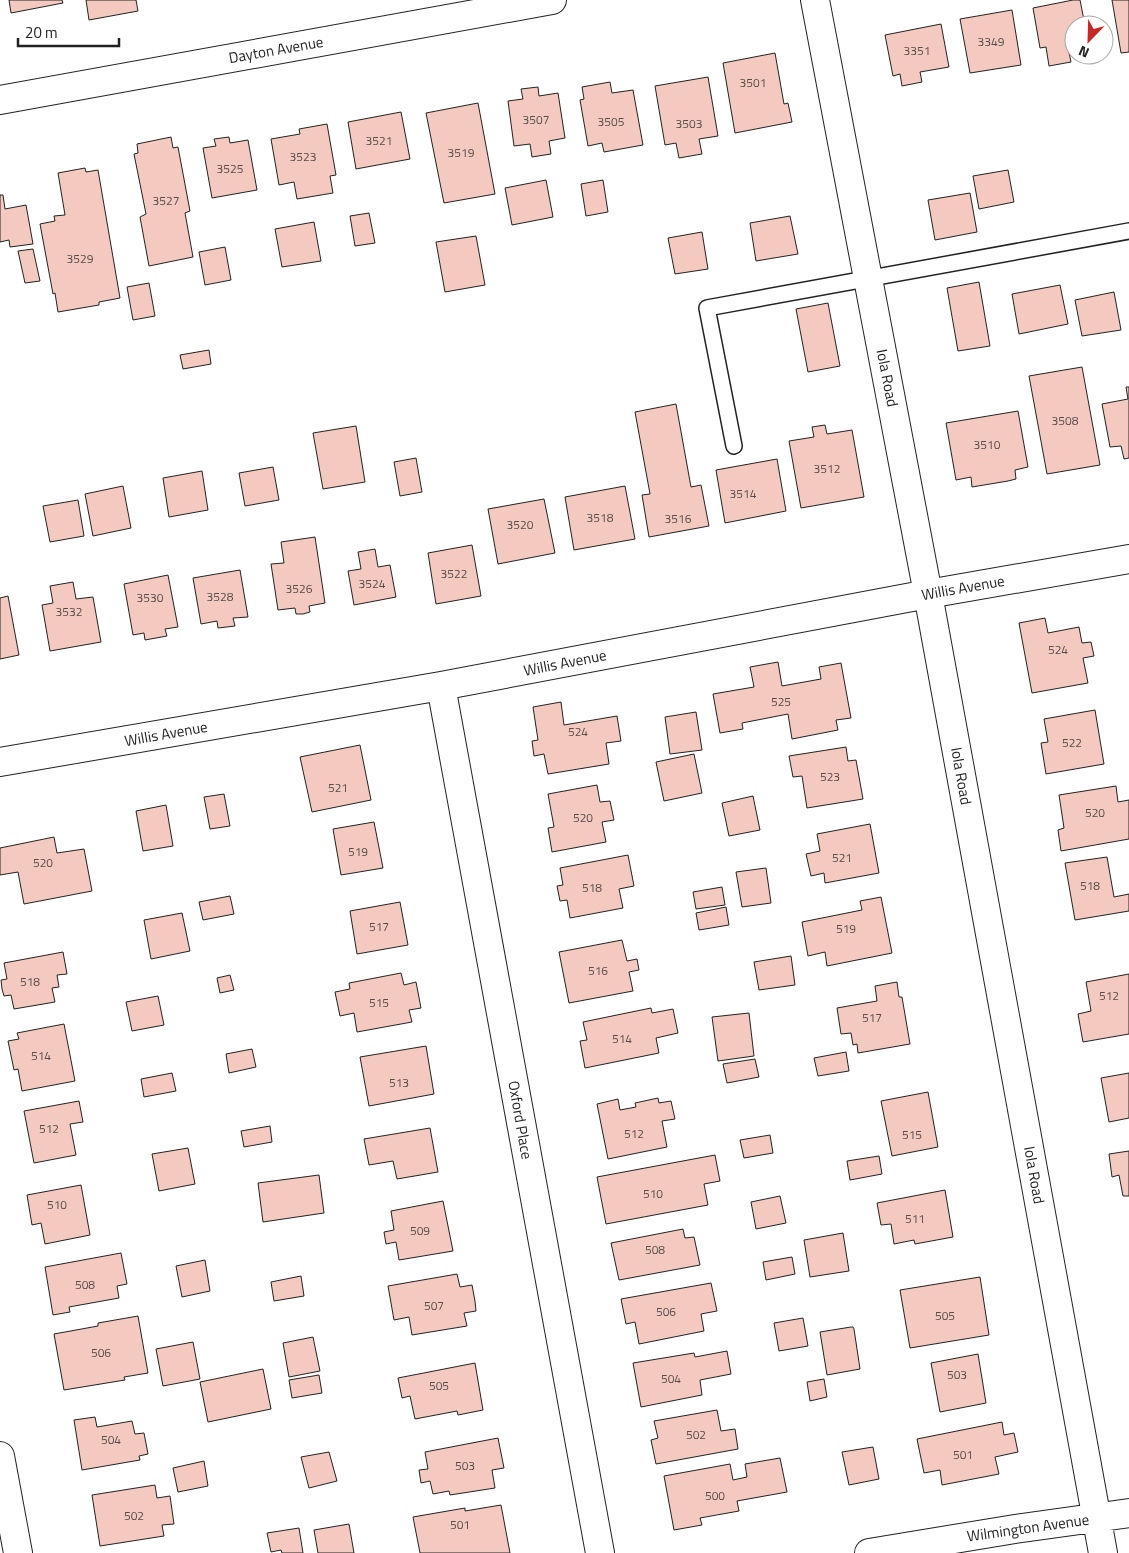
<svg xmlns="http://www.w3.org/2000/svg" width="1129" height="1553" font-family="'Titillium Web',sans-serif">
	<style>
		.building { fill: #f3c9c0; stroke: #222 }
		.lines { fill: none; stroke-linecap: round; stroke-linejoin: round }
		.lane-casing { stroke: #222; stroke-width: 18 }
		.street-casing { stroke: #222; stroke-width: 30 }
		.lane { stroke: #fff; stroke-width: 15 }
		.street { stroke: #fff; stroke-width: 28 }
		.labels { text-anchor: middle; stroke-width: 4; stroke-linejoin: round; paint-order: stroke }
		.number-label { font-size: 12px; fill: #564c4a }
		.street-label { font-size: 15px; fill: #222; stroke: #fff }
	</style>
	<rect width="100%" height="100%" fill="#fff"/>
	<path class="building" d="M9,0h53l1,3 -52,10z
		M86,0h50l2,11 -49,9z
		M1073,0h7l5,25h-11v17l-7,1 4,19 -22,4 -3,-19 -6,1 -7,-40z
		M1112,0h17v52l-8,1z
		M1012,10l9,55 -51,8 -10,-54z
		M941,24l8,43 -29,5 2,10 -20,4 -2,-12 -7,2 -8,-41z
		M775,53l9,51 4,-1 4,19 -57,11 -12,-70z
		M708,77l10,59 -19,3 3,15 -23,4 -3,-15 -11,2 -10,-59z
		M610,82l2,11 21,-3 10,55 -39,7 -2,-9 -14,3 -8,-46 4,-1 -2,-12z
		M538,87l1,9 19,-3 7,45 -16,3 2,13 -19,3 -2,-13 -16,2 -6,-45 15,-2 -2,-10z
		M478,103l17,91 -51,9 -18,-90z
		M401,112l9,47 -54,10 -8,-47z
		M327,124l9,51 -6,1 3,17 -36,6 -3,-17 -15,3 -8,-46 29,-5 -1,-5z
		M171,137l2,11 5,-1 12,64 -5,2 8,44 -44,9 -9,-49 6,-3 -12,-60 4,-1 -1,-9z
		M229,137l1,6 18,-3 9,50 -45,8 -9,-50 13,-2 -2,-7z
		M85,168l1,4 12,-2 22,128 -21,4v3l-41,7 -3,-19 -2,1 -13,-70 15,-3 -1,-5 11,-1 -7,-42z
		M1008,170l6,32 -35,7 -6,-33z
		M546,180l7,37 -41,8 -7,-37z
		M603,180l5,32 -22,4 -5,-32z
		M970,193l7,39 -42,8 -7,-40z
		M0,195h3l2,14 21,-4 7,39 -23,3 -1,-7 -9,2z
		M369,213l6,30 -20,3 -5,-30z
		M790,216l8,38 -42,7 -6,-38z
		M314,222l7,39 -39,6 -7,-38z
		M702,232l6,37 -33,5 -7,-36z
		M476,236l9,49 -40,7 -9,-50z
		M225,247l6,33 -26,5 -6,-33z
		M33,249l7,32 -15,2 -7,-32z
		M979,282l11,64 -32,5 -11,-63z
		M149,283l6,33 -22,4 -6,-33z
		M1060,285l8,39 -49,10 -7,-40z
		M1114,292l7,38 -39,6 -7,-36z
		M828,303l12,63 -32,6 -12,-63z
		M209,350l2,14 -28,5 -3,-14z
		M1082,367l18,98 -53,9 -18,-98z
		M1126,387h3v71l-5,1 -3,-13 -11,1 -8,-43 26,-5z
		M676,404l15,83 10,-2 8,41 -60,11 -7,-42 8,-1 -15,-82z
		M1018,411l10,56 -13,3 1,9 -8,2 -36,6 -1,-10 -15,3 -10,-57z
		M825,425l2,9 25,-4 12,67 -63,11 -12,-67 25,-4 -2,-10z
		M356,426l9,56 -42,7 -10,-56z
		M416,458l6,34 -22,4 -6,-34z
		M777,459l9,52 -61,12 -9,-53z
		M273,467l6,33 -34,6 -6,-33z
		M202,471l6,39 -39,7 -6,-39z
		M123,486l8,42 -38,8 -8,-42z
		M625,486l10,53 -61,11 -9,-53z
		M544,499l11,54 -57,11 -10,-55z
		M78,500l6,36 -34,6 -7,-36z
		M315,537l10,66 -16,3 1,6 -7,2h-7l-1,-6 -17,2 -7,-46 13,-1 -3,-21z
		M472,545l9,51 -45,8 -8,-51z
		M375,549l3,18 12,-2 6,32 -42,8 -6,-34 13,-2 -3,-17z
		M240,570l8,47 -15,1 2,8 -17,2 -1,-7 -16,3 -8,-46z
		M168,575l10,52 -13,2 2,7 -22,4 -1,-7 -11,2 -9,-51z
		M73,582l3,17 17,-2 8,45 -51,9 -8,-46 11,-2 -3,-17z
		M8,596l11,59 -19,4v-61z
		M1045,618l3,15 31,-6 3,16 9,-1 3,14 -11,2 5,25 -56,10 -13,-70z
		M778,662l4,24 39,-7 -2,-12 22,-4 10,55 -15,2 2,10 -46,9 -4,-25 -46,9 1,6 -23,4 -7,-39 41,-7 -4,-20z
		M561,702l3,23 53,-9 4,25 -15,2 3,21 -61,10 -4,-20 -10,2 -2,-15 6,-1 -5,-33z
		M1095,710l9,54 -58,10 -5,-31 7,-1 -4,-23z
		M696,712l6,38 -32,4 -5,-37z
		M360,745l11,55 -59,12 -12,-55z
		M846,747l2,14 8,-1 7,39 -56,9 -5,-32 -9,1 -4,-21z
		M694,754l8,39 -38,8 -8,-39z
		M597,785l3,17 10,-1 4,19 -12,2 4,20 -54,10 -4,-24 6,-1 -6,-33z
		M1116,786l2,16 11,-2v39l-68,12 -3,-21 6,-2 -5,-33z
		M224,794l6,32 -20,3 -6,-32z
		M753,796l7,34 -31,6 -7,-33z
		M166,805l7,41 -30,5 -7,-40z
		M374,822l9,46 -42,7 -8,-46z
		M870,824l9,49 -54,10 -1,-10 -13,3 -5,-22 14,-3 -3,-17z
		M54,837l3,16 27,-4 8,42 -68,13 -6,-32 -18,3v-27z
		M628,855l6,31 -15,3 4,19 -53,10 -3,-18 -7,1 -3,-15 6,-1 -3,-17z
		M1107,857l7,40 15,-3v17l-54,9 -10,-57z
		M766,868l5,35 -29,4 -6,-35z
		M722,887l3,18 -29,4 -3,-17z
		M230,896l4,18 -31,6 -4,-18z
		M881,897l11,56 -65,13 -2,-14 -17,4 -6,-34 60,-12 -2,-9z
		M400,902l8,43 -51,9 -7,-43z
		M726,907l3,18 -30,5 -3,-17z
		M182,913l8,38 -39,8 -7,-39z
		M622,940l5,21 10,-2 2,11 -10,2 4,19 -64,12 -10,-51z
		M63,952l4,22 -10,1 2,12 -7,1 3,14 -41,7 -3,-14 -7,1 -2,-7 -1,-9 6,-1 -3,-16z
		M791,956l4,29 -36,5 -5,-28z
		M401,973l3,12 12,-3 5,26 -12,2 3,12 -55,10 -3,-19 -14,3 -5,-24 15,-3 -1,-6z
		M1129,974v60l-46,8 -5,-28 13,-3 -5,-29z
		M230,975l4,15 -14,3 -3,-15z
		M897,982l2,15h3l8,47 -52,9 -1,-9 -4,1 -2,-12 -10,1 -4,-26 40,-7 -2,-15z
		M158,996l6,29 -32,6 -6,-29z
		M651,1008l1,5 21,-4 5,24 -22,5 3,15 -74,15 -5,-27 7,-1 -4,-18z
		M749,1013l5,43 -36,5 -6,-44z
		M64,1024l11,57 -53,10 -4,-22 -4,1 -6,-29 11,-2 -2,-6z
		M426,1046l8,48 -65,12 -9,-49z
		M252,1049l4,18 -27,6 -3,-19z
		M846,1052l3,19 -31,5 -4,-18z
		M755,1059l4,18 -32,6 -4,-19z
		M172,1073l4,18 -32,6 -3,-18z
		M1129,1073v45l-20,4 -8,-44z
		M928,1092l10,55 -46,9 -11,-55z
		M658,1098l1,5 12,-2 4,18 -13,2 5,26 -59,12 -11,-55 21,-5 2,11 16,-3 -1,-4z
		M79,1101l4,21 -13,2 6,31 -42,8 -10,-52z
		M270,1126l2,16 -28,5 -3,-16z
		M430,1128l8,44 -41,7 -4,-18 -24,4 -5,-26z
		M770,1135l3,18 -29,5 -4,-18z
		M188,1148l7,36 -36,7 -7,-37z
		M1129,1151v45h-6l-4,-21 -7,2 -3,-23z
		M715,1155l5,26 -16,3 4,21 -102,19 -9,-47z
		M879,1156l3,18 -32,6 -3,-19z
		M319,1175l5,38 -61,9 -5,-39z
		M81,1185l9,50 -45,9 -4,-21 -9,2 -5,-30z
		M945,1190l8,47 -38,7 -1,-4 -20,4 -3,-20 -10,1 -4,-22z
		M780,1196l6,27 -30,6 -5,-27z
		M443,1201l10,50 -54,9 -3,-18 -10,2 -2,-12 10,-2 -3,-19z
		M683,1229l2,9 9,-1 6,28 -81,15 -8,-37z
		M843,1233l6,38 -39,6 -6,-37z
		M121,1253l6,31 -10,2 2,12 -50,9 1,5 -17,3 -8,-48z
		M792,1257l3,17 -29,6 -3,-18z
		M205,1260l5,31 -28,6 -6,-31z
		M457,1274l3,13 12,-2 3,16 1,10 -12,2 3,13 -55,9 -3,-18 -15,3 -6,-34z
		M301,1276l3,20 -30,5 -3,-19z
		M980,1277l9,58 -79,13 -10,-58z
		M711,1283l6,28 -16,3 3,17 -65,13 -4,-22 -9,2 -5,-25z
		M138,1316l10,57 -24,4 1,3 -61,10 -10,-56 44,-8v-3z
		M803,1318l5,28 -29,5 -5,-28z
		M851,1327h2l1,2 6,40 -33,6 -7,-43z
		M313,1337l7,34 -31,6 -6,-34z
		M193,1342l7,37 -37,7 -7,-37z
		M727,1351l4,23 -31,6 2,15 -61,12 -8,-44 61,-10 1,4z
		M978,1354l8,49 -46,9 -9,-49z
		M475,1363l8,47 -25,5 -1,-4 -42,8 -5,-23 -8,2 -4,-20z
		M263,1369l8,40 -63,13 -8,-40z
		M319,1375l3,18 -30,5 -3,-18z
		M824,1379l3,18 -17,4 -3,-19z
		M717,1410l4,21 14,-2 3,20 -82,15 -5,-24 7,-2 -4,-17z
		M95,1417l2,10 35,-6 3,13 9,-1 4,21 -9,2 1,4 -58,10 -8,-50z
		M1002,1422l2,13 10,-2 4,19 -23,5 4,17 -57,11 -2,-15 -16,3 -7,-34z
		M498,1438l6,30 -12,2 3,18 -45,7 -1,-4 -16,3 -3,-13 -9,2 -2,-13 9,-1 -3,-17z
		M873,1447l6,32 -30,6 -7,-33z
		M329,1452l8,29 -28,7 -8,-31z
		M780,1458l7,34 -50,9 2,10 -39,7 2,7 -28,5 -10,-54 66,-12 3,16 14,-3 -2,-13z
		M204,1461l4,25 -30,6 -5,-24z
		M155,1485l2,13 13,-2 4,28 -12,1 2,11 -64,10 -8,-51z
		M501,1505l9,48h-90l-7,-36 52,-9v3z
		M349,1524l5,29h-36l-4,-23z
		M299,1528l4,25h-21l-1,-3 -10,2 -4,-19z"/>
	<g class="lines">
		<defs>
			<path id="lane" d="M734,446l-27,-138 422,-77"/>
			<path id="street" d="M815,0l113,594 175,959
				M0,100l552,-100
				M441,686l159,867
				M0,762l441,-76 487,-92 201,-35
				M0,1456l18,97
				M869,1553l146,-24 114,-16"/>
		</defs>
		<use href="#lane" class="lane-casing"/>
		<use href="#street" class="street-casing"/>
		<use href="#lane" class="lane"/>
		<use href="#street" class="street"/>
	</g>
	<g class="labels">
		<g class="number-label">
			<text x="991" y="46">3349</text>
			<text x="917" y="55">3351</text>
			<text x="753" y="87">3501</text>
			<text x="536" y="124">3507</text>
			<text x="611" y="126">3505</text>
			<text x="689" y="128">3503</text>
			<text x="379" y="145">3521</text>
			<text x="461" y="157">3519</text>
			<text x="303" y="161">3523</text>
			<text x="230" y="173">3525</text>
			<text x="166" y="205">3527</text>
			<text x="80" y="263">3529</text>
			<text x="1065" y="425">3508</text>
			<text x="987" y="449">3510</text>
			<text x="827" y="473">3512</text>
			<text x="743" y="498">3514</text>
			<text x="600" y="522">3518</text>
			<text x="678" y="523">3516</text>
			<text x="520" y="529">3520</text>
			<text x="454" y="578">3522</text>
			<text x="372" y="588">3524</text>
			<text x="299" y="593">3526</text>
			<text x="220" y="601">3528</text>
			<text x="150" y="602">3530</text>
			<text x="69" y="616">3532</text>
			<text x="1058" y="654">524</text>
			<text x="781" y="706">525</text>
			<text x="578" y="736">524</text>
			<text x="1072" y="747">522</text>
			<text x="830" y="781">523</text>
			<text x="338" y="792">521</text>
			<text x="1095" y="817">520</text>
			<text x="583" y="822">520</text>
			<text x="358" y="856">519</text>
			<text x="842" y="862">521</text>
			<text x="43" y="867">520</text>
			<text x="1090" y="890">518</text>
			<text x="592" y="892">518</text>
			<text x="379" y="931">517</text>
			<text x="846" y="933">519</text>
			<text x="598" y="975">516</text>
			<text x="30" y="986">518</text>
			<text x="1109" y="1000">512</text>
			<text x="379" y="1007">515</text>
			<text x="872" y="1022">517</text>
			<text x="622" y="1043">514</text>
			<text x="41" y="1060">514</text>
			<text x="399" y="1087">513</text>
			<text x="49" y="1133">512</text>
			<text x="634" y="1138">512</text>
			<text x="912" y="1139">515</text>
			<text x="653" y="1198">510</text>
			<text x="57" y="1209">510</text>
			<text x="915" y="1223">511</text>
			<text x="420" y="1235">509</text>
			<text x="655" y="1254">508</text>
			<text x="85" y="1289">508</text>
			<text x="434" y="1310">507</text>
			<text x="666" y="1316">506</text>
			<text x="945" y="1320">505</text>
			<text x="101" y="1357">506</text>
			<text x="957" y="1379">503</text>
			<text x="671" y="1383">504</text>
			<text x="439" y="1390">505</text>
			<text x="696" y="1439">502</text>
			<text x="111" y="1444">504</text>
			<text x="963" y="1459">501</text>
			<text x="465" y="1470">503</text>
			<text x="715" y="1500">500</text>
			<text x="134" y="1520">502</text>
			<text x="460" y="1529">501</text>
		</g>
		<g class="street-label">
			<text transform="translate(276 50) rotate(-10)" y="5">Dayton Avenue</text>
			<text transform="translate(887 378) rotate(79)" y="5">Iola Road</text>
			<text transform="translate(963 588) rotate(-10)" y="5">Willis Avenue</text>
			<text transform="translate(565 663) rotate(-11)" y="5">Willis Avenue</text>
			<text transform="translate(166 734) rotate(-10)" y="5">Willis Avenue</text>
			<text transform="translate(961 776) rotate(80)" y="5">Iola Road</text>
			<text transform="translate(520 1120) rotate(80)" y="5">Oxford Place</text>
			<text transform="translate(1034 1175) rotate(80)" y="5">Iola Road</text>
			<text transform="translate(1028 1528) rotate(-8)" y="5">Wilmington Avenue</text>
		</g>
	</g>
	<g transform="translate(1089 40) rotate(203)"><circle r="24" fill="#ffffff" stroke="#a7a7a7"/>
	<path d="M0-4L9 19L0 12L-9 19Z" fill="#c62828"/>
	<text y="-8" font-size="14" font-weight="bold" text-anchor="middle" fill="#222222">N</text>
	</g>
	<path d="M18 38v8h101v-8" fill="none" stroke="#222222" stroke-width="2.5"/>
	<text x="25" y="38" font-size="15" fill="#222222" stroke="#ffffff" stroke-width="4" paint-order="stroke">20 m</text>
</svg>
